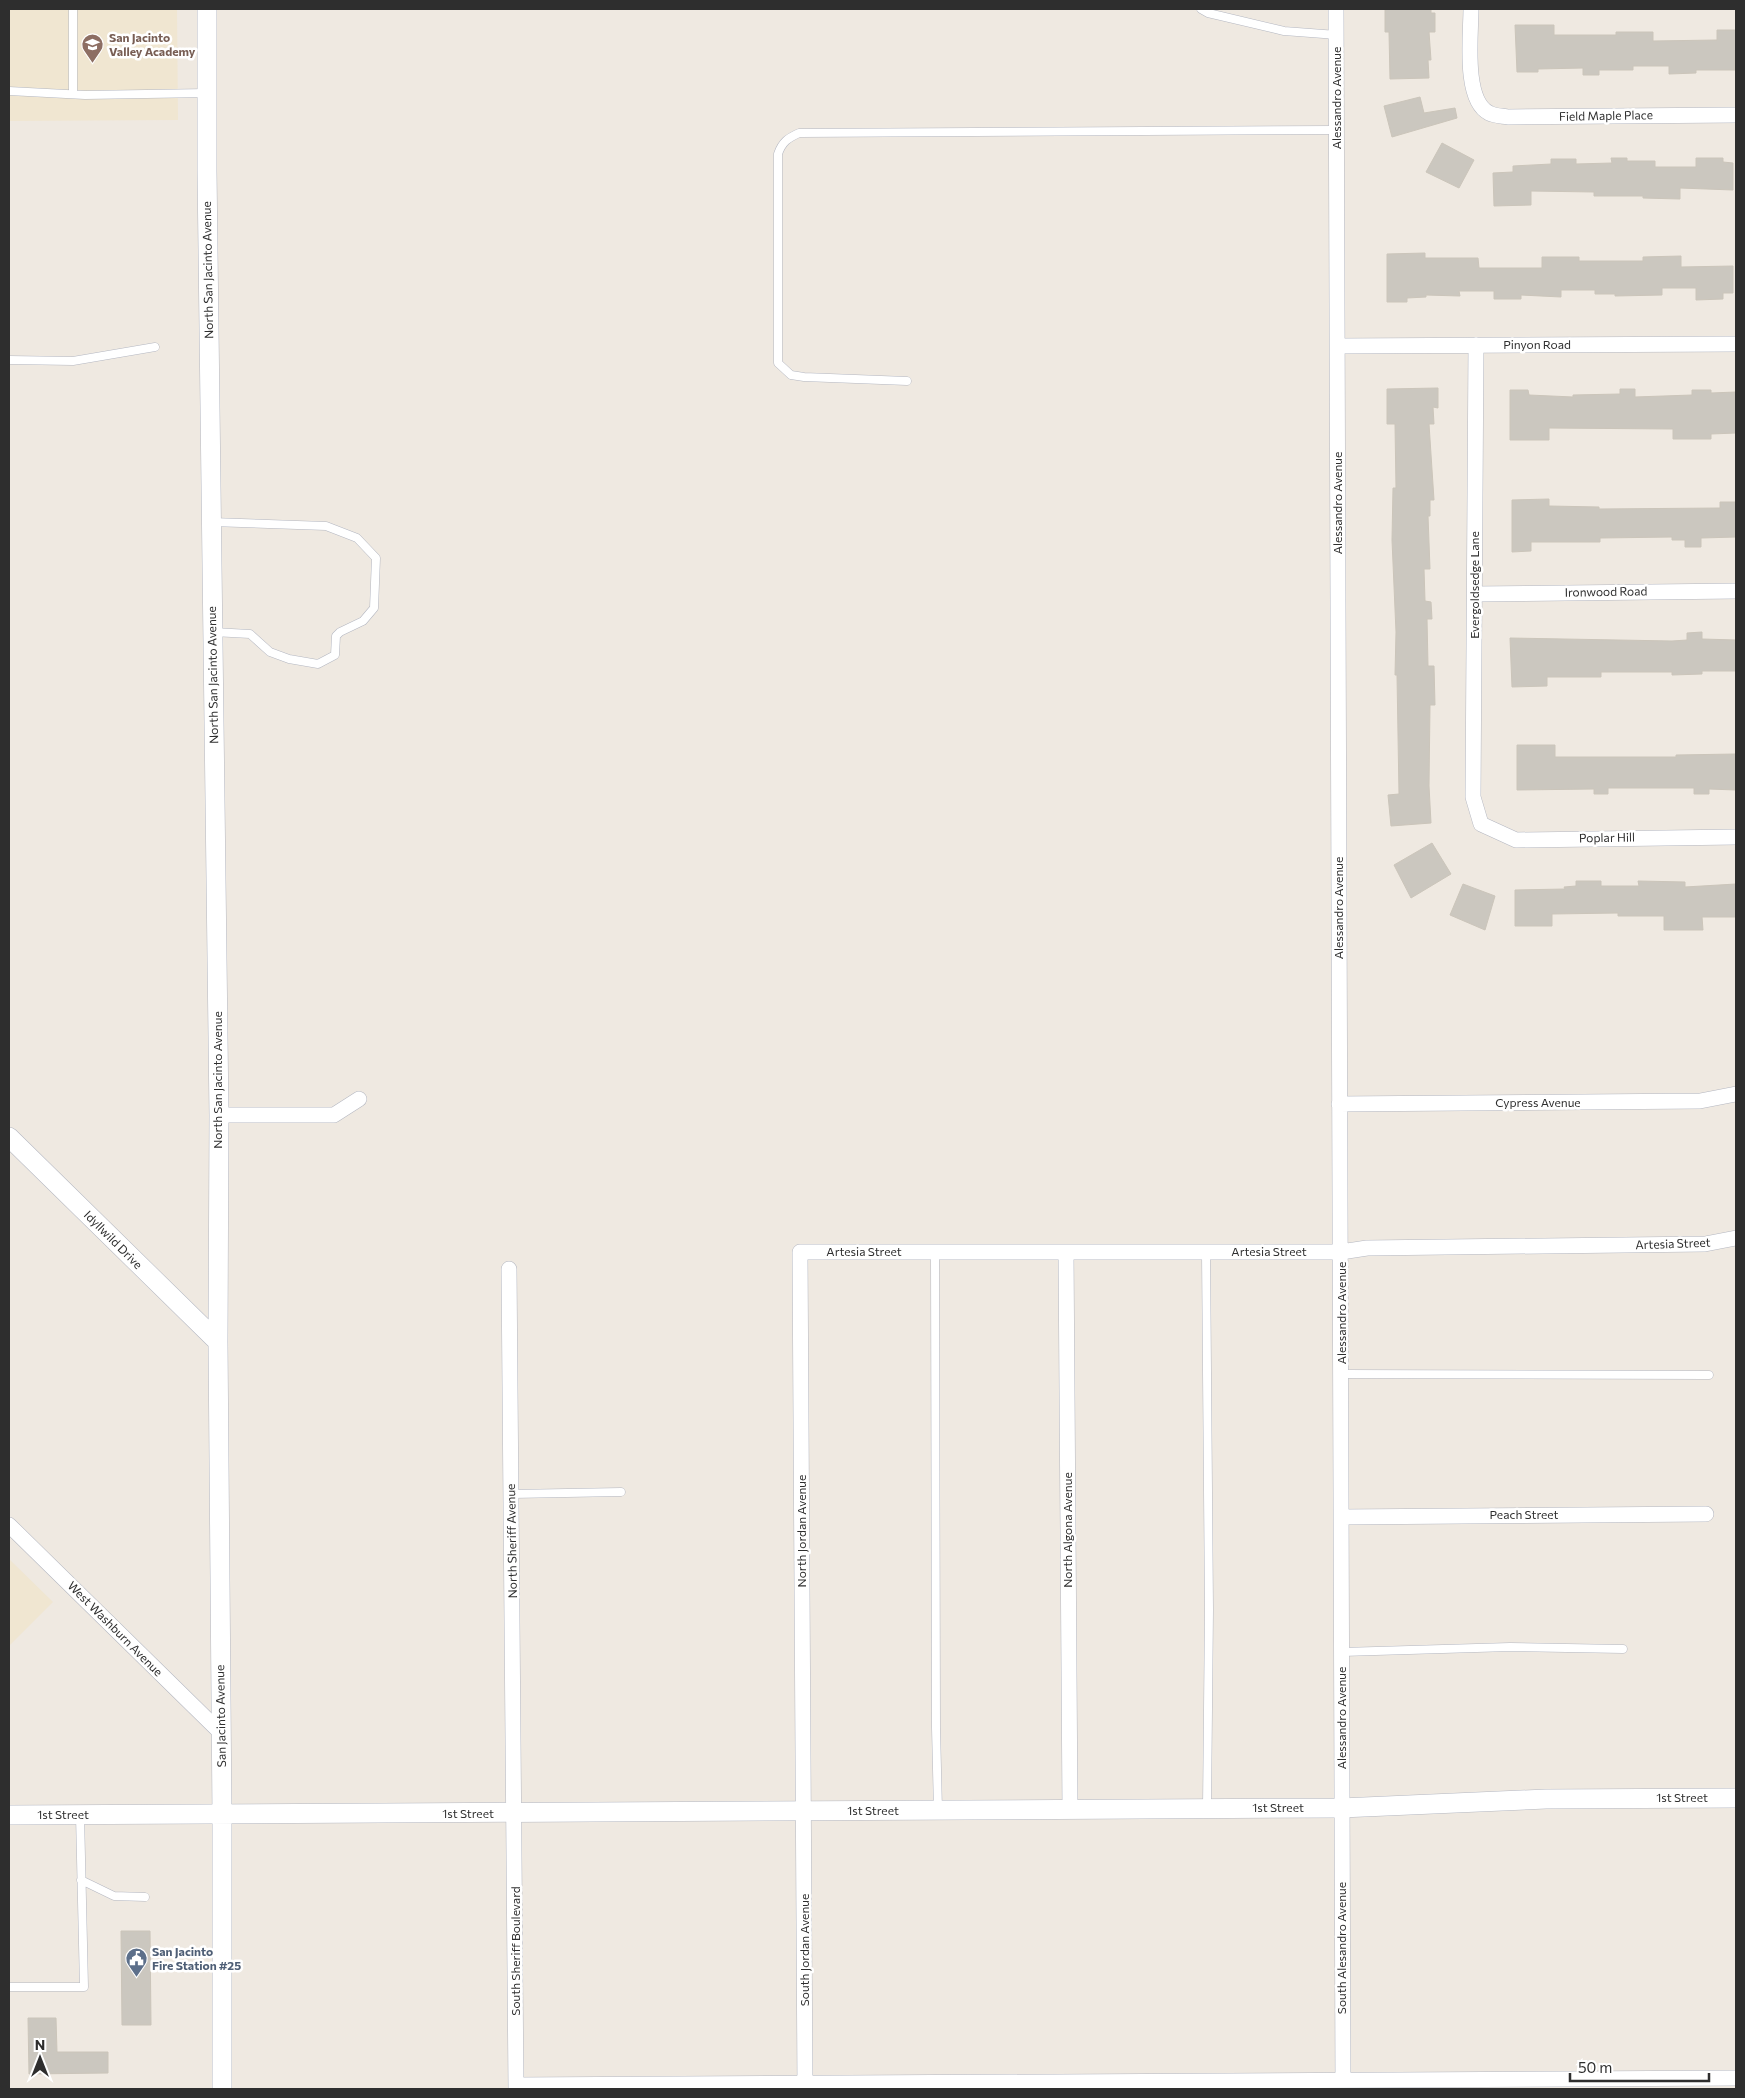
<svg xmlns="http://www.w3.org/2000/svg" width="1745" height="2098" font-family="Commissioner,sans-serif">
	<style>
		.education { fill: #f0e6d1 }
		.building { fill: #cbc7bf; stroke: #cbc5ba }
		.lines { fill: none; stroke-linecap: round; stroke-linejoin: round }
		.service-casing { stroke: #b4b7c1; stroke-width: 9 }
		.minor-casing { stroke: #b4b7c1; stroke-width: 16 }
		.tertiary-casing { stroke: #b4b7c1; stroke-width: 20 }
		.service { stroke: #fff; stroke-width: 8 }
		.minor { stroke: #fff; stroke-width: 15 }
		.tertiary { stroke: #fff; stroke-width: 19 }
		.labels { text-anchor: middle; stroke-width: 5; stroke-linejoin: round; paint-order: stroke }
		.education-label { font-size: 12px; font-weight: bold; fill: #785e54; stroke: #fff; text-anchor: start }
		.street-label { font-size: 12px; fill: #2e2e2e; stroke: #fff }
		.service-label { font-size: 12px; font-weight: bold; fill: #4e5e75; stroke: #fff; text-anchor: start }
	</style>
	<rect width="100%" height="100%" fill="#efe9e1"/>
	<path class="education" d="M9,9h168l1,111 -169,1z
		M9,1559l44,43 -44,44z"/>
	<path class="building" d="M1385,9h46v4h4v19h-6l2,28h-3l1,18 -39,1 -1,-47h-4z
		M1515,25h39v10h62v-3h37v9l64,-1v-10h19l-1,40h-39v3l-27,1v-8h-36v4h-34v5h-16v-7l-45,1v3h-21z
		M1420,97l4,16 31,-5 2,10 -65,19 -8,-31z
		M1442,143l32,17 -15,28 -33,-16z
		M1611,158h16v3h28v6h41v-9h27v4l10,1v27l-53,-2v11l-37,-1v-2h-49v-4l-63,-1v14l-37,1 -1,-33 20,-1v-6l38,-2v-5h25v5l36,-1z
		M1425,253v5h53l1,10h63v-11h37v4h64v-4l38,-1v11l52,-1v27h-10v6l-27,1v-12h-34v7l-47,1v-2h-20v-4h-34v7l-40,-2v4h-27v-8h-35l1,5 -34,-1v2l-19,1v4h-20v-48z
		M1438,388v20l-5,-1 1,17h-5l5,76h-4v16h-2l2,53h-6l1,32 6,1 1,17h-5l1,47h6l1,39h-5l-1,81 2,37 -40,3 -3,-31 11,-1 -2,-119h-2l1,-43 -4,-92 1,-52h3l-1,-64h-8v-35z
		M1620,389h15v8l57,-2v-5h19v3l25,-1v41l-25,1v5h-38v-10l-124,-1v12h-39v-50h18l1,5 44,2v-2l47,-1z
		M1549,499v7l50,1v2l121,-1v-6h16v35l-35,1v9h-16v-7h-13v-3l-72,1v4h-69v9l-19,1v-52z
		M1702,632v7l34,1v31h-34v3l-30,1v-3h-71v5h-54v9l-35,1 -2,-49 162,3 15,-1v-7z
		M1517,745h38v12h121v-2l60,-1v36l-27,-1v5h-15v-6h-86v6h-14v-5l-77,1z
		M1432,843l19,31 -40,24 -17,-33z
		M1576,881h25v5h38l-1,-5 47,1v5l51,-3v33h-34l1,13h-39v-14h-46v-3l-66,1v12h-37v-36l50,-1 -1,-2 12,-1z
		M1463,884l32,12 -10,34 -35,-15z
		M121,1931h29l1,94h-29z
		M28,2018h28l1,34h51v21l-79,1z"/>
	<g class="lines">
		<defs>
			<path id="service" d="M1201,9l7,4 76,18 53,4
				M9,91l76,4 122,-2
				M73,94v-85
				M9,360l64,1 82,-14
				M907,381l-103,-4 -13,-2 -13,-12v-209c4,-12 10,-16 21,-21l538,-3
				M211,522l115,4 31,12 19,20 -2,50 -11,13 -23,11 -4,4 -1,19 -17,9 -29,-5 -19,-7 -20,-18 -37,-2
				M935,1252l1,476 2,82
				M1206,1252l3,358 -2,198
				M1342,1374l367,1
				M512,1494l109,-2
				M1342,1652l168,-5 113,2
				M81,1880l33,16 31,1
				M9,1987h75l-4,-172"/>
			<path id="minor" d="M1336,9l7,2080
				M1471,9c0,25 -8,91 18,104 5,3 14,3 19,4l228,-2
				M1476,345l-3,452 8,27 35,16 220,-3
				M1338,346l398,-2
				M1475,594l261,-3
				M1339,1104l361,-3 36,-7
				M219,1115h115l25,-16
				M1066,1252l4,557
				M509,1269l7,820
				M1342,1517l364,-3
				M9,1525l212,208
				M516,2085l1220,-7
				M805,2089l-5,-837h541l26,-4 338,-4 31,-6"/>
			<path id="tertiary" d="M207,9v162l12,944 -1,227 4,473v274
				M9,1137l209,205
				M9,1815l1332,-7 205,-9 190,-1"/>
		</defs>
		<use href="#service" class="service-casing"/>
		<use href="#minor" class="minor-casing"/>
		<use href="#tertiary" class="tertiary-casing"/>
		<use href="#service" class="service"/>
		<use href="#minor" class="minor"/>
		<use href="#tertiary" class="tertiary"/>
	</g>
	<defs>
		<symbol id="school-pin" viewBox="-11 -11 22 30"><path d="M0 17L-7.5 6A9.5 9.5 0 1 1 7.5 6Z" fill="#8d6e63" stroke="#fff"/><path d="M0-5L7-2L0 1L-7-2ZM-4 1L0 2.5L4 1V4Q0 6-4 4Z" fill="#fff"/></symbol>
		<symbol id="civic-pin" viewBox="-11 -11 22 30"><path d="M0 17L-7.5 6A9.5 9.5 0 1 1 7.5 6Z" fill="#5c6f8a" stroke="#fff"/><path d="M-.6-6.5H3V-4.5H.6V-3L4-1V1h2V6H-6V1h2V-1L-.6-3ZM-1.2 2.5V6h2.4V2.5Z" fill="#fff"/></symbol>
	</defs>
	<g fill-rule="evenodd">
		<use href="#school-pin" x="80" y="32" width="25" height="34"/>
		<use href="#civic-pin" x="124" y="1946" width="25" height="34"/>
	</g>
	<g class="labels">
		<g class="education-label">
			<text x="109" y="42">San Jacinto<tspan x="109" dy="14">Valley Academy</tspan></text>
		</g>
		<g class="street-label">
			<text transform="translate(1337 98) rotate(-90)" y="4">Alessandro Avenue</text>
			<text transform="translate(1606 116) rotate(-1)" y="4">Field Maple Place</text>
			<text transform="translate(208 270) rotate(-91)" y="4">North San Jacinto Avenue</text>
			<text x="1537" y="349">Pinyon Road</text>
			<text transform="translate(1338 503) rotate(-90)" y="4">Alessandro Avenue</text>
			<text transform="translate(1475 585) rotate(-90)" y="4">Evergoldsedge Lane</text>
			<text transform="translate(1606 592) rotate(-1)" y="4">Ironwood Road</text>
			<text transform="translate(213 675) rotate(-91)" y="4">North San Jacinto Avenue</text>
			<text transform="translate(1607 838) rotate(-1)" y="4">Poplar Hill</text>
			<text transform="translate(1339 908) rotate(-90)" y="4">Alessandro Avenue</text>
			<text transform="translate(218 1080) rotate(-90)" y="4">North San Jacinto Avenue</text>
			<text x="1538" y="1107">Cypress Avenue</text>
			<text transform="translate(113 1240) rotate(45)" y="4">Idyllwild Drive</text>
			<text transform="translate(1673 1244) rotate(-2)" y="4">Artesia Street</text>
			<text x="864" y="1256">Artesia Street</text>
			<text x="1269" y="1256">Artesia Street</text>
			<text transform="translate(1342 1313) rotate(-90)" y="4">Alessandro Avenue</text>
			<text x="1524" y="1519">Peach Street</text>
			<text transform="translate(1068 1530) rotate(-90)" y="4">North Algona Avenue</text>
			<text transform="translate(802 1531) rotate(-90)" y="4">North Jordan Avenue</text>
			<text transform="translate(512 1541) rotate(-91)" y="4">North Sheriff Avenue</text>
			<text transform="translate(115 1629) rotate(45)" y="4">West Washburn Avenue</text>
			<text transform="translate(221 1716) rotate(-91)" y="4">San Jacinto Avenue</text>
			<text transform="translate(1342 1718) rotate(-90)" y="4">Alessandro Avenue</text>
			<text x="1682" y="1802">1st Street</text>
			<text x="1278" y="1812">1st Street</text>
			<text x="873" y="1815">1st Street</text>
			<text x="468" y="1818">1st Street</text>
			<text x="63" y="1819">1st Street</text>
			<text transform="translate(1342 1948) rotate(-90)" y="4">South Alesandro Avenue</text>
			<text transform="translate(805 1950) rotate(-90)" y="4">South Jordan Avenue</text>
			<text transform="translate(516 1951) rotate(-90)" y="4">South Sheriff Boulevard</text>
		</g>
		<g class="service-label">
			<text x="152" y="1956">San Jacinto<tspan x="152" dy="14">Fire Station #25</tspan></text>
		</g>
	</g>
	<rect width="1745" height="2098" fill="none" stroke="#2e2e2e" stroke-width="20"/>
	<g transform="translate(40 2058)" stroke="#ffffff" stroke-width="4" paint-order="stroke">
	<path d="M0-4L9 19L0 12L-9 19Z" fill="#2e2e2e"/>
	<text y="-8" font-size="14" font-weight="bold" text-anchor="middle" fill="#2e2e2e">N</text>
	</g>
	<path d="M1570 2073v8h139v-8" fill="none" stroke="#2e2e2e" stroke-width="2.5"/>
	<text x="1578" y="2073" font-size="15" fill="#2e2e2e" stroke="#ffffff" stroke-width="4" paint-order="stroke">50 m</text>
</svg>
